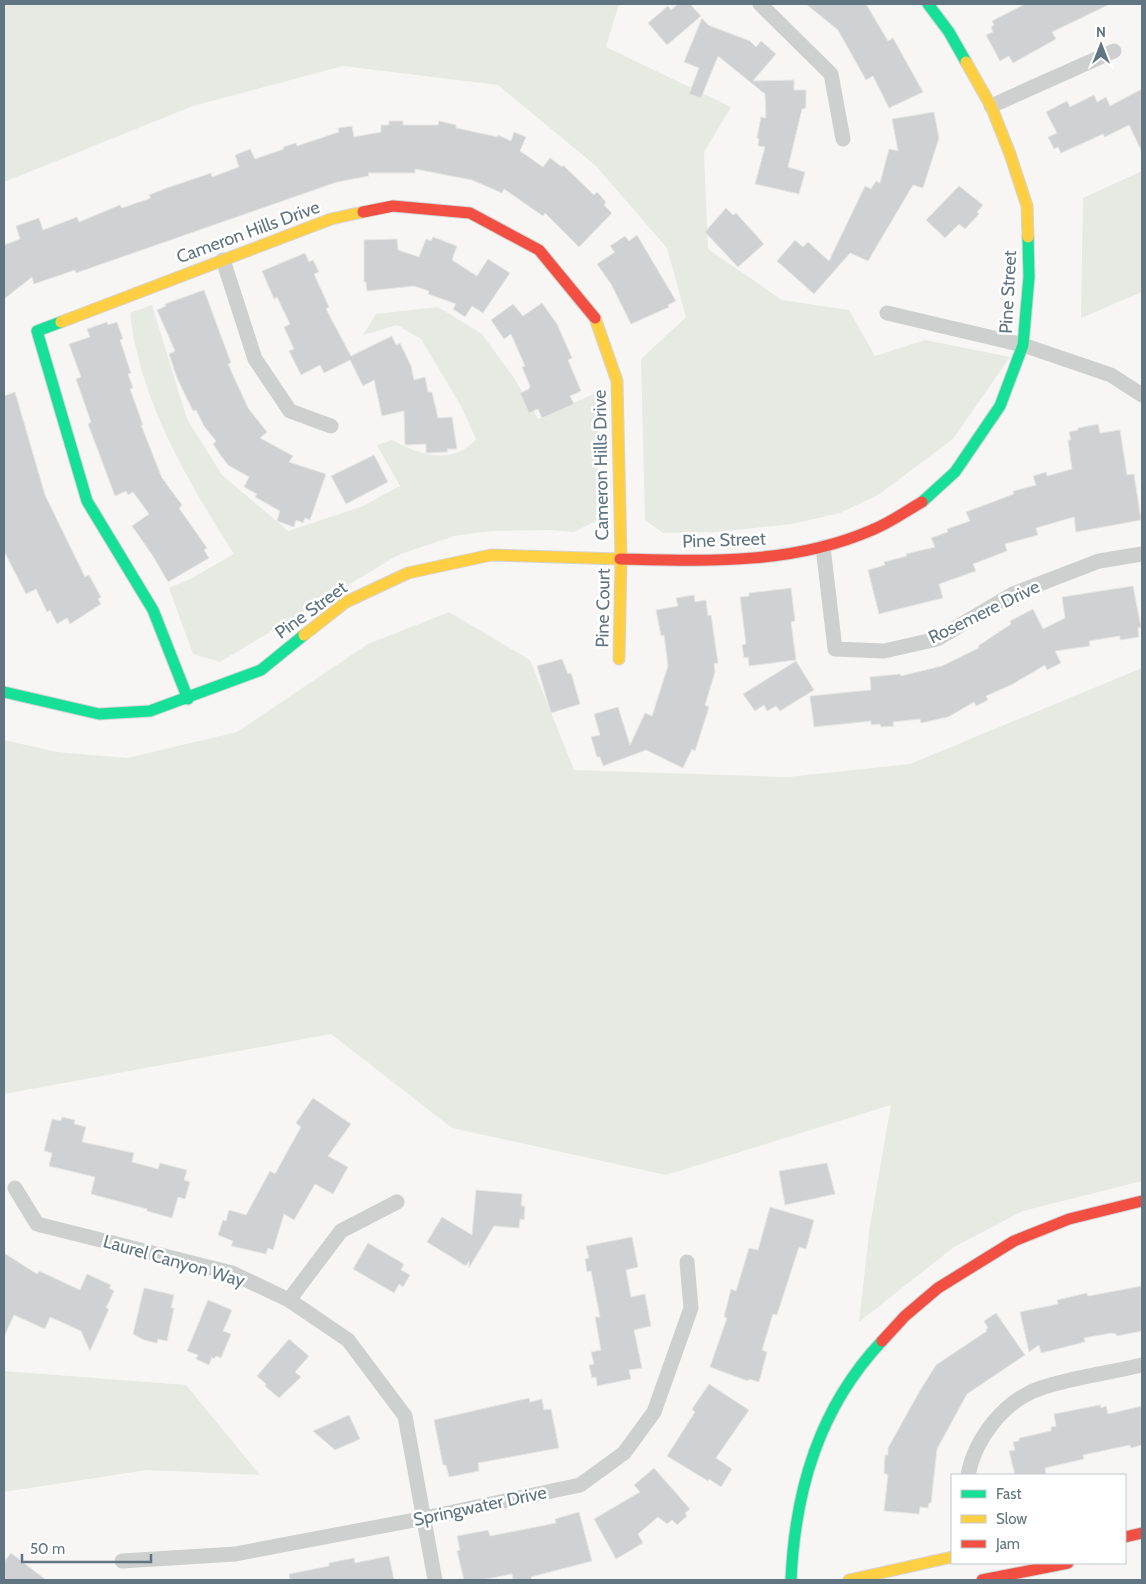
<svg xmlns="http://www.w3.org/2000/svg" width="1146" height="1584" font-family="Cabin,sans-serif">
	<style>
		.green { fill: #e6eae3 }
		.building { fill: #d0d1d2; stroke: #e6e6e5 }
		.lines { fill: none; stroke-linecap: round; stroke-linejoin: round }
		.fast-casing { stroke: #d3d4d5; stroke-width: 13 }
		.slow-casing { stroke: #d3d4d5; stroke-width: 13 }
		.jam-casing { stroke: #d3d4d5; stroke-width: 13 }
		.street { stroke: #ced0d0; stroke-width: 15 }
		.fast { stroke: #16e098; stroke-width: 11 }
		.slow { stroke: #ffcf43; stroke-width: 11 }
		.jam { stroke: #f24e42; stroke-width: 11 }
		.labels { text-anchor: middle; stroke-width: 5; stroke-linejoin: round; paint-order: stroke }
		.street-label { font-size: 18px; fill: #607581; stroke: #fff }
	</style>
	<rect width="100%" height="100%" fill="#f7f6f5"/>
	<path class="green" d="M4,4h615l-13,43 125,60 -27,45 4,97 74,51 67,10 26,46 50,-16 85,17 -57,82 -75,56 -38,18 -48,11 -76,8 -53,1 -18,-13 -4,-161 45,-42 -19,-69 -71,-82 -98,-81 -155,-19 -150,40 -189,76z
		M1142,171v121l-61,26 2,-120z
		M152,305l35,114 35,56 66,56 73,-24 39,-21 -23,-41 15,-5c27,15 61,26 84,-1l-15,-33 -40,-67 -24,-14 -34,10 13,-21 62,-7 44,27 32,44 24,41 62,-28 -4,130 -22,11 -25,-2 -57,1 -38,5 -56,19 -178,107 -27,-8 -24,-66 21,-9 44,-25c-47,-74 -94,-153 -104,-241z
		M449,612l81,48 44,110 214,7 122,-13 232,-96v513l-119,30 -69,36 -95,75 11,-97 21,-120 -225,70 -214,-47 -121,-94 -327,60v-354l53,12 70,6 110,-26 131,-88z
		M4,1371l182,14 74,90 -113,-5 -143,22z"/>
	<path class="building" d="M678,4h12l11,12 -34,29 -19,-22 20,-17 3,4z
		M806,4h60l22,37 5,-3 30,54 -34,16 -16,-32 -7,4 -28,-50z
		M1025,4h85l-58,28 4,7 -43,24 -4,-7 -9,5 -14,-26 7,-3 -2,-5 3,-2 -2,-4z
		M702,18l6,7 42,16 6,6 5,-6 15,13 -23,27 41,-1v10h12v18l-4,1 -14,58 17,5 -6,22 -44,-10 10,-37 -7,-1 1,-7 -2,-1 4,-21 5,1 -1,-24 -47,-38 -17,42 -12,-4 10,-26 -15,-6z
		M1142,89v63l-13,-27 -24,12 -2,-3 -42,19 -3,-6 -4,2 -6,-12 9,-4 -11,-21 21,-11 3,6 24,-12 3,7 9,-5 4,9z
		M934,112l5,26 -16,50 -10,-3 -45,76 -18,-8 -36,41 -37,-33 18,-21 8,7 5,-5 21,19 36,-75 6,3 5,-8 4,2 9,-34 9,2 -6,-32z
		M389,121h14v4h35l1,-4 17,4v3l42,9v-2l13,6 3,-9 12,5 -6,14 23,16 7,-9 12,9 1,-2 31,30 3,-3 9,10 -2,3 8,8 -33,34 -34,-34 -2,3 -39,-27 -2,4 -30,-13 -57,-11v4h-47l1,3 -32,6 -261,91 -1,-3 -41,14 -2,-7 -28,22v-54l16,-6 -4,-13 23,-8 4,12 34,-13 2,5 41,-17 2,3 29,-10 -2,-3 15,-6 47,-16 1,4 27,-10 -4,-12 15,-6 5,10 29,-10 -1,-2 13,-4 1,3 42,-14 -1,-4 14,-2 2,11 27,-5v-7h8z
		M959,186l24,19 -6,7 2,2 -14,15 -6,-5 -14,14 -19,-18z
		M726,208l7,7 3,-2 28,31 -26,23 -33,-35z
		M637,235l39,66 -8,4 1,2 -38,17 -20,-40 -14,-20 18,-12 -5,-6 15,-10 4,5z
		M433,237l24,9 -5,14 25,16 11,-17 22,14 -27,40 -11,-7 -7,11 -12,-8 3,-5 -28,-10 1,-3 -15,-5 -47,5 -1,-9h-2v-42l33,-1 1,11 21,7 7,-18 5,2z
		M305,253l4,9 4,-2 6,12 -5,2 15,33 -3,2 25,47 41,-20 4,9 4,-2 11,23 3,14 11,-3 3,15h4l6,26 14,-1 5,32h-10l1,3 -22,1v-9l-21,1 -1,-34 -22,5 -8,-36 -11,6 -13,-26 -26,13 -4,-8 -19,10 -12,-24 5,-2 -10,-22 6,-3 -13,-27 -3,2 -12,-28z
		M204,290l27,73 -3,1 20,44 19,24 -7,6 33,18 -4,6 37,12 -16,46 -5,-2 -2,5 -7,-3 -2,7 -17,-6 3,-10 -25,-14 2,-3 -13,-7 5,-10 -21,-12 -9,-12 -6,-9 3,-3 -12,-15 -8,-16 -3,1 -16,-33 -8,-24 6,-3 -18,-41 9,-4 -1,-2z
		M542,303l15,21 15,34 -4,2 13,31 -11,5 4,8 -32,14 -4,-9 -9,4 -9,-20 9,-4 1,-3 -8,-19 3,-1 -14,-32 -7,5 -13,-19 22,-16 10,12z
		M107,322l1,3 9,-3 6,17 -3,1 11,33 -3,1 5,14 -3,1 13,36h-2l21,53 20,27 -3,3 28,40 -3,2 5,8 -41,24 -15,-26 -21,-30 17,-12 -16,-22 -5,3 -2,-4 -11,5 -27,-72 3,-2 -15,-43 5,-2 -12,-33 21,-7 -3,-8z
		M15,392l30,103 40,82 4,-2 12,22 -3,2 3,5 -31,20 -3,-6 -10,6 -7,-14 -3,2 -11,-23 -10,5 -22,-43v-155z
		M1098,424l2,9 20,-3 7,45 7,-1 7,46 -65,12 -2,-15 -38,11 2,7 -33,9 2,7 -34,13 3,7 -37,13 4,14 -64,16 -11,-44 17,-5 -1,-3 23,-6 -1,-2 29,-7 -4,-9 17,-6 -1,-3 23,-8 -4,-9 48,-18 -1,-3 23,-6 -3,-9 13,-4 1,4 25,-7 -4,-29h3l-2,-8 9,-2v-2z
		M374,455l14,27 -42,22 -15,-28z
		M1133,586l8,41 -3,1 1,9 -19,3v-4l-31,5 1,5 -35,5 6,12 -14,7 -2,-5 -34,20 -25,11 2,4 -12,6 -2,-4 -26,15 -27,6 -1,-4 -27,3 1,4 -13,1 -1,-3 -9,1v-4l-57,6 -4,-31 61,-6 -1,-13 30,-3 1,2 41,-10 37,-18 -1,-2 33,-22 -1,-3 23,-12 10,20 22,-11 -3,-21z
		M791,588l4,33 -4,1 5,38 -47,6 -1,-9 -4,1 -2,-13 4,-1 -6,-47 9,-1v-3z
		M694,595l1,7 11,-2 2,16 3,-1 7,48 -4,1 1,8 -10,33 4,2 -14,44 -3,-2 -9,19 -37,-18 -43,16 -3,-9h-3l-6,-20 9,-2 -6,-21 24,-7 12,38 15,-32 7,3 16,-50 -4,-31 -3,1 -5,-26 22,-4 -2,-8z
		M562,659l6,15 3,-1 9,31 -29,9 -14,-47z
		M796,661l18,29 -34,21 -4,-5 -9,5 -3,-6 -9,6 -12,-17z
		M313,1098l38,26 -23,32 20,11 -15,27 -18,-10 -21,36 -10,-6 -11,36 -5,-2 -2,6 -35,-8 2,-5 -15,-6 5,-15 3,1 3,-11 17,5 24,-44 5,3 26,-47 -5,-4z
		M62,1117l13,3 -1,4 12,3 -4,15 52,11 -2,9 26,7 2,-6 27,7 -3,10 6,2 -5,17 -7,-2 -6,21 -25,-7v-2l-56,-15 4,-17 -46,-11 3,-13 -8,-2 8,-32 9,2z
		M827,1163l8,31 -50,11 -6,-34z
		M476,1190l46,4 -1,12h4l-1,14 -4,-1 -1,9 -25,-2 -25,42v-7l-3,5 -39,-24 15,-25 30,18z
		M770,1207l44,13 -8,29 -7,-2 -22,68 -4,-1 -11,36 5,2 -8,30 -10,-3 -1,2 -38,-14 17,-49 -3,-1 7,-28 5,2 13,-43 9,2z
		M632,1237l6,30 -12,3 5,27 14,-3 6,32 -17,4 8,38 -13,2 2,9 -34,7 -1,-9 -4,1 -3,-13 5,-1 -3,-12 10,-2 -6,-33h5l-9,-46 -4,1 -2,-13 4,-1 -3,-12z
		M368,1243l36,21 -3,6 9,5 -7,12 -4,-3 -5,9 -41,-24z
		M4,1253l33,21 2,-3 41,19 7,-16 24,11 -2,3 5,3 -8,17 3,1 -19,42 -9,-20 -31,-14 -5,12 -31,-14 -10,22z
		M1142,1286v45l-25,5 -1,-2 -5,-1 -27,5 1,4 -44,11 -2,-8 -10,7 -9,-40 38,-8 -1,-4 30,-7 1,3z
		M144,1288l30,7 -3,13h3l-7,33 -9,-2 -1,4 -13,-3 -11,-6z
		M208,1300l24,10 -9,21 8,3 -10,24 -5,-2 -2,3 -2,-2 -3,8 -13,-6 2,-4 -11,-4z
		M996,1313l29,42 -58,39 -30,55 -6,54h-2l-1,5 -8,-1 -1,7 -35,-3 4,-36 -4,-2 1,-18h3v-7l30,-54 18,-29 51,-34 -1,-2 2,-1 -4,-7z
		M289,1339l20,17 -14,16 6,5 -22,21 -14,-12 1,-2 -9,-8z
		M709,1384l40,26 -33,48 16,11 -11,18 -12,-8 -1,2 -41,-25 28,-44 -3,-3z
		M529,1398l1,4 12,-3 2,11 7,-1 8,39 -81,15 1,8 -30,6 -3,-12h-3l-9,-45z
		M1100,1405l1,3 5,-2 2,8 34,-8v39l-11,3 -1,-3 -47,10 1,4 -39,9 1,7h-31l-6,-24 6,-1 -2,-8 6,-1v-3l32,-7v-4l5,-1 -2,-12z
		M349,1415l11,24 -25,11 -22,-19z
		M654,1468l36,41 -5,4 2,3 -10,9 -5,-5 -5,4 -9,-7 -20,17 5,9 -27,16 -22,-40 46,-27 -6,-7z
		M579,1512l13,49 -61,16 1,3h-19l-1,-6 -30,6h-18l-7,-29 3,-1 -3,-14 31,-6 2,6 66,-13 -1,-4z
		M11,1553l35,27h-42v-18z
		M389,1556l5,24h-104l-1,-6 40,-8v-3l25,-5 1,5z"/>
	<g class="lines">
		<defs>
			<path id="fast" d="M928,4l21,28 17,30
				M61,322l-24,9 50,170 66,109 35,89
				M922,502l33,-30 45,-66 23,-61 6,-68 -1,-40
				M4,692l95,22 51,-3 111,-41 43,-35
				M791,1580c4,-90 28,-172 91,-239"/>
			<path id="slow" d="M966,62l25,44 19,48 17,52 1,31
				M595,318l22,63 4,176 -2,102
				M61,322l270,-103 32,-7
				M304,635l42,-33 62,-29 83,-18 129,4
				M849,1580l103,-23"/>
			<path id="jam" d="M363,212l30,-6 77,7 69,37 56,68
				M620,559c85,2 172,6 252,-29 18,-7 34,-19 50,-28
				M882,1341l23,-25 33,-28 76,-47 55,-22 73,-18
				M1125,1537l17,-4
				M982,1580l86,-17"/>
		</defs>
		<use href="#fast" class="fast-casing"/>
		<use href="#slow" class="slow-casing"/>
		<use href="#jam" class="jam-casing"/>
		<path class="street" d="M760,4l71,70 12,65
			M991,106l123,-55
			M223,260l32,99 35,52 41,15
			M887,313l136,32 88,30 31,20
			M823,547l12,102 49,2 53,-12 76,-45 86,-33 43,-7
			M15,1188l22,36 195,49 57,27 59,40 57,76 30,164
			M289,1300l52,-69 56,-29
			M968,1475c7,-36 36,-75 73,-87 32,-11 68,-15 101,-23
			M122,1561l113,-7 190,-36 155,-33 44,-32 30,-41 37,-104 -4,-46"/>
		<use href="#fast" class="fast"/>
		<use href="#slow" class="slow"/>
		<use href="#jam" class="jam"/>
	</g>
	<g class="labels">
		<g class="street-label">
			<text transform="translate(248 232) rotate(-20)" y="6">Cameron Hills Drive</text>
			<text transform="translate(1008 292) rotate(-87)" y="6">Pine Street</text>
			<text transform="translate(601 465) rotate(-91)" y="6">Cameron Hills Drive</text>
			<text transform="translate(724 540) rotate(-2)" y="6">Pine Street</text>
			<text transform="translate(603 608) rotate(-89)" y="6">Pine Court</text>
			<text transform="translate(311 610) rotate(-36)" y="6">Pine Street</text>
			<text transform="translate(984 612) rotate(-26)" y="6">Rosemere Drive</text>
			<text transform="translate(174 1261) rotate(16)" y="6">Laurel Canyon Way</text>
			<text transform="translate(480 1506) rotate(-12)" y="6">Springwater Drive</text>
		</g>
	</g>
	<rect width="1146" height="1584" fill="none" stroke="#607581" stroke-width="10"/>
	<rect x="951" y="1474" width="175" height="90" fill="#ffffff" stroke="#bfc8cd"/>
	<rect x="961" y="1490" width="25" height="8" fill="#16e098" stroke="#bfc8cd"/>
	<text x="996" y="1499" font-size="15" fill="#607581">Fast</text>
	<rect x="961" y="1515" width="25" height="8" fill="#ffcf43" stroke="#bfc8cd"/>
	<text x="996" y="1524" font-size="15" fill="#607581">Slow</text>
	<rect x="961" y="1540" width="25" height="8" fill="#f24e42" stroke="#bfc8cd"/>
	<text x="996" y="1549" font-size="15" fill="#607581">Jam</text>
	<g transform="translate(1101 45)" stroke="#ffffff" stroke-width="4" paint-order="stroke">
	<path d="M0-4L9 19L0 12L-9 19Z" fill="#607581"/>
	<text y="-8" font-size="14" font-weight="bold" text-anchor="middle" fill="#607581">N</text>
	</g>
	<path d="M22 1554v8h129v-8" fill="none" stroke="#607581" stroke-width="2.5"/>
	<text x="30" y="1554" font-size="15" fill="#607581" stroke="#ffffff" stroke-width="4" paint-order="stroke">50 m</text>
</svg>
